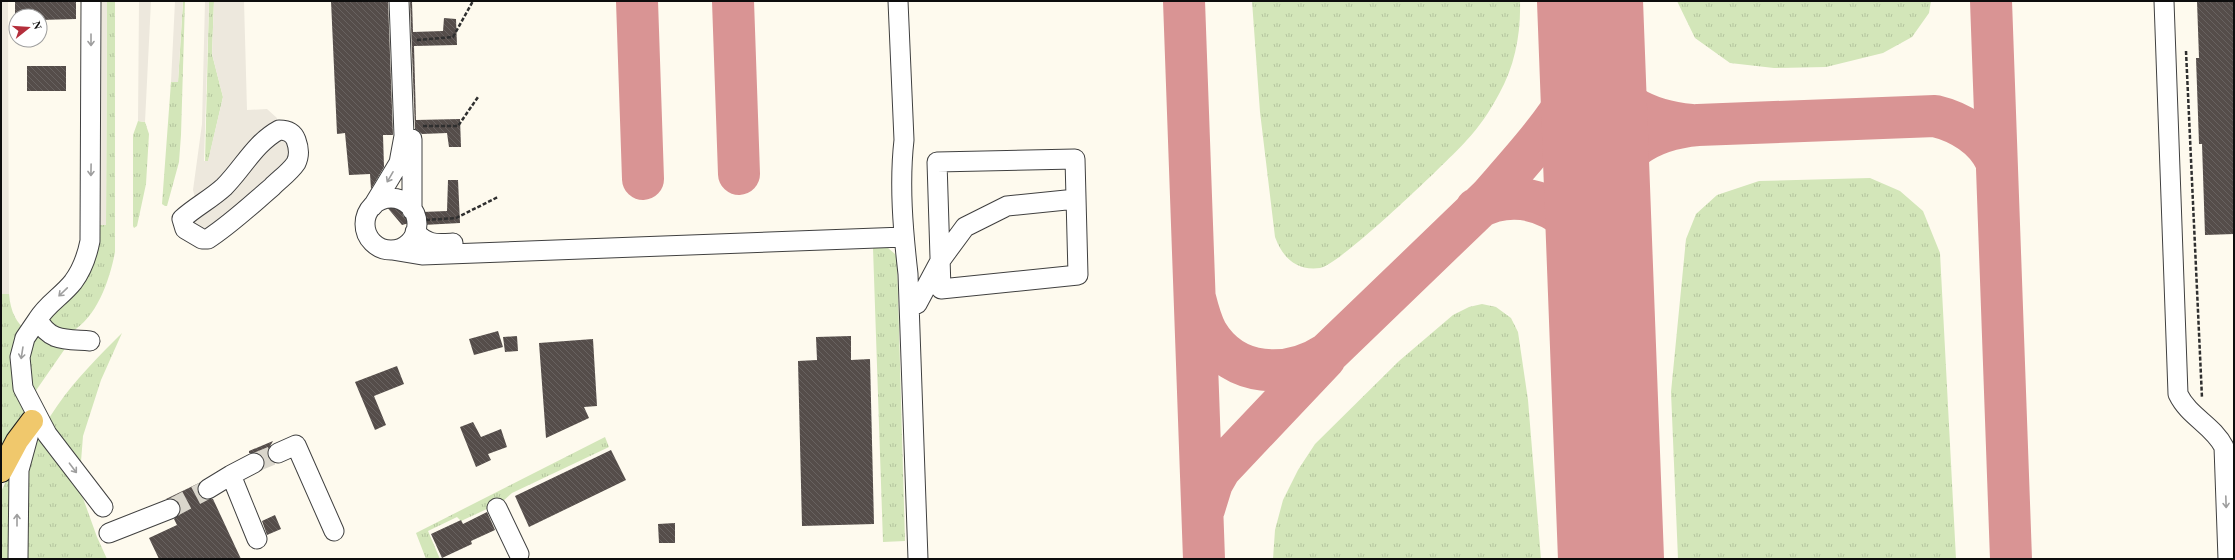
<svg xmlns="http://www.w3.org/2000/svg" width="2235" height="560" font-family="Georgia,serif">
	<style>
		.grass { fill: url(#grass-tufts) }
		.plaza { fill: #ede8dd }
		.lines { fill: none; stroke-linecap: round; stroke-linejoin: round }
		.taxiway { stroke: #d99494; stroke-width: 42 }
		.runway { stroke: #d99494; stroke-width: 106 }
		.building { fill: url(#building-back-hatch) }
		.minor-tunnel { stroke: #dad6cc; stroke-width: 19; stroke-dasharray: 19 10; stroke-linecap: butt }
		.minor-casing { stroke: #404040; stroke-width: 21 }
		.major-casing { stroke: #1e1e1e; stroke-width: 24 }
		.path { stroke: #2f2f2f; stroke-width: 2.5; stroke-dasharray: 4 2; stroke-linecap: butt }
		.minor { stroke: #fff; stroke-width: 19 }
		.major { stroke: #f0c86c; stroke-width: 22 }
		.oneway { stroke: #9e9e9e }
	</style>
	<defs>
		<pattern id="grass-tufts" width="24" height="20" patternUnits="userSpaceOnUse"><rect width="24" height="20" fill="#d3e6b9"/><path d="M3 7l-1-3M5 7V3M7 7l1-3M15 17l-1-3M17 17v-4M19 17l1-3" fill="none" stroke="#b4c49e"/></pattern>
		<pattern id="building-back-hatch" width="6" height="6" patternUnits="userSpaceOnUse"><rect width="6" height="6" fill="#554d4a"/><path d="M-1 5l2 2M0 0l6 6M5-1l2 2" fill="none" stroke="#686260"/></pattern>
	</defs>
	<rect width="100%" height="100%" fill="#fefaee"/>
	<path class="grass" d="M107,1h8v251c-5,27 -18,66 -44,80l-21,-8 -2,-12 50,-87h8z
		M183,1h2l-4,134 -2,27 -12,44h-2l-3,-2 9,-122h7z
		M209,1h5l-2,53 11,43 -15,65h-3z
		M1252,1h268c1,32 -5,65 -21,93 -9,17 -20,33 -33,47 -18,20 -126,124 -146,127 -24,3 -37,-10 -45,-31l-15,-125z
		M1677,1h254l-2,12 -17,24 -29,16 -57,14 -52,1 -44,-5 -35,-25z
		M138,121l7,1 4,12 -3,50 -9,42 -3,2 -1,-2v-91z
		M1870,178l30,13 23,20 17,42 16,306h-278l-7,-167 15,-153 10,-25 21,-19 42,-14z
		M873,248h15l7,6 2,5 8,282 -22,1z
		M1,294h8c3,38 28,47 62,46l-34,49 -36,64z
		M1482,304l14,3 15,11 7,14 10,68 13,159h-268l2,-29 8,-30 15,-30 17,-26 84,-83 54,-46 16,-8z
		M122,333l-21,47 -18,56 -4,51 18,50 10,22h-81c-1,-21 -4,-43 -3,-64 5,-68 54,-117 99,-162z
		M605,437l4,10 -97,46 -10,9 -41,19 -4,-4 -29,14 12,28h-14l-10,-26z
		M16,459l-4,100h-11v-67z"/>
	<path class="plaza" d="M1,1h7l1,293h-8z
		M98,1h9l-1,224h-8z
		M139,1h12l-6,121 -7,-1z
		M175,1h8l-5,81h-7z
		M205,1h4l-5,160h4l15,-64 -11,-43 2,-53h30l3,109 20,-1 10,9 -1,3 -59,61 -22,16 -2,-8 9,-66z
		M277,139h8l9,17 -83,72 -9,2 -9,-6 -1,-4z"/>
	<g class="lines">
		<path class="taxiway" d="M637,1l6,178
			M733,1l6,173
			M1184,1l20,558
			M1991,1l20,558
			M1592,35c1,9 2,19 4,28 15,42 55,58 95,62
			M1476,209c50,-29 111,7 122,61
			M1601,286c0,-24 -4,-57 -1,-80 8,-53 49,-77 98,-81l237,-9c25,6 50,21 61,45
			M1195,298c3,12 6,24 12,35 27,45 81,46 121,20l161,-155c26,-30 63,-70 82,-104 10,-18 16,-39 21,-59
			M1204,509l8,-26 8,-14 105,-111"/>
		<path class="runway" d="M1590,1l21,558"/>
	</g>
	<path class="building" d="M15,1h61v18l-36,1v-4h-25z
		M331,1h57l5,134h-10l1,32 -13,22 -1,-15 -21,1 -4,-42 -8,1z
		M410,1h2l1,31 30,-1 1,-13 12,1 1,26 -43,1 2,74 44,-1 1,28h-12l-2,-14 -25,1 -7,-5z
		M2197,1h37v233l-29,1 -3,-91h-3l-3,-86h3z
		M27,66h39v25h-39z
		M448,180h10l2,43 -37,2 -6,-4 -15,4 -16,-19 7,-11 8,10 2,11 9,5 6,-2 4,-7 25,-1z
		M498,331l5,16 -29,8 -5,-16z
		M517,336l1,15 -13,1 -2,-15z
		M851,336v24l19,-1 4,165 -72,2 -4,-165 19,-1 -1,-23z
		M593,339l4,67 -13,1 5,11 -43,20 -7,-95z
		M397,366l7,18 -30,12 12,29 -11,5 -20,-48z
		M473,422l8,15 20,-8 6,18 -19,7 3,6 -15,7 -16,-40z
		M273,441l-6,11 1,6 7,5 -11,5v-10l-4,-4 -11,-1v-2z
		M611,450l15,30 -97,47 -14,-31z
		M199,483l-1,11 5,5h10l28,60h-82l-10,-21 28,-13 -3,-6 7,-9 -4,-10 -11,-1z
		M487,512l8,18 -24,11 1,3 -30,14 -11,-24 30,-14 2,4z
		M275,515l6,14 -14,6 -5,-14z
		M675,523v20h-16l-1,-19z"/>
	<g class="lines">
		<path class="minor-tunnel" d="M254,463l24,-10
			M170,509l38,-20"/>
		<defs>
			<path id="minor" d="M898,1l6,139c-5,44 -1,90 4,134l10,285
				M2164,1l14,393c11,23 35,31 46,53l4,112
				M279,130c7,0 14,2 17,10 3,8 4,15 0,23 -6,9 -16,16 -24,24 -21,18 -41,37 -64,52h-6l-17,-10 -3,-10c13,-12 29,-20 42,-32 19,-19 31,-44 55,-57z
				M1075,159l3,116 -137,14 -4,-127z
				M365 224a26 26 0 1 1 52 0a26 26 0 1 1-52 0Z
				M373,206l26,-43 5,-27 -5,-135
				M412,210v-71
				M415,232c13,13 20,12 38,11
				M392,250l30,5 482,-18
				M917,304l23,-43 25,-34 42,-21 69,-7
				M38,319l-13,19 -5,19 3,31 24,46 56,73
				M90,341c-24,-2 -41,1 -52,-22 9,-15 24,-23 35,-37 9,-12 14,-26 17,-41l1,-240
				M278,453l18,-8 38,86
				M231,475l23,-12
				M208,489l23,-14 26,64
				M497,508l22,46
				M109,533l61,-24
				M18,559l1,-89 12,-44"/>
			<path id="major" d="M1,471l16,-30 15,-20"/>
		</defs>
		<use href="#minor" class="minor-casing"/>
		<use href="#major" class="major-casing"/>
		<path class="path" d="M417,40l36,-3 20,-36
			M2186,51l16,347
			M423,126h35l20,-29
			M360,218c-1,15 3,28 16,37
			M426,220l30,-2 42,-21"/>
		<use href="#minor" class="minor"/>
		<use href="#major" class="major"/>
	</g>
	<defs><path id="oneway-shaft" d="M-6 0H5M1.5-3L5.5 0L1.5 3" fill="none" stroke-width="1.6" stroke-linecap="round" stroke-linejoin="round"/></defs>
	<g class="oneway">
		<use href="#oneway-shaft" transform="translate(91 40) rotate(90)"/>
		<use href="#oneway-shaft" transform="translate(91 170) rotate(91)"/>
		<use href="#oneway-shaft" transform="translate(390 177) rotate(120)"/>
		<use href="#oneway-shaft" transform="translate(63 292) rotate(136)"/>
		<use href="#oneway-shaft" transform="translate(22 353) rotate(99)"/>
		<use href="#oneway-shaft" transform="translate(73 468) rotate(53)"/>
		<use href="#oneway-shaft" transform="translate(2226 502) rotate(88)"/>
		<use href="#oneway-shaft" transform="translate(17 520) rotate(-90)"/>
	</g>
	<rect width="2235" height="560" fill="none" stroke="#0d0d0d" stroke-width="4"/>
	<g transform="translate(28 28) rotate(73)"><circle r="19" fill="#ffffff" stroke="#9e9e9e"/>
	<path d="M0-3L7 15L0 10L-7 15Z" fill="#b42e3b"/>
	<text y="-6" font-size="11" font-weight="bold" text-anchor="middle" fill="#0d0d0d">N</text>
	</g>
</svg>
